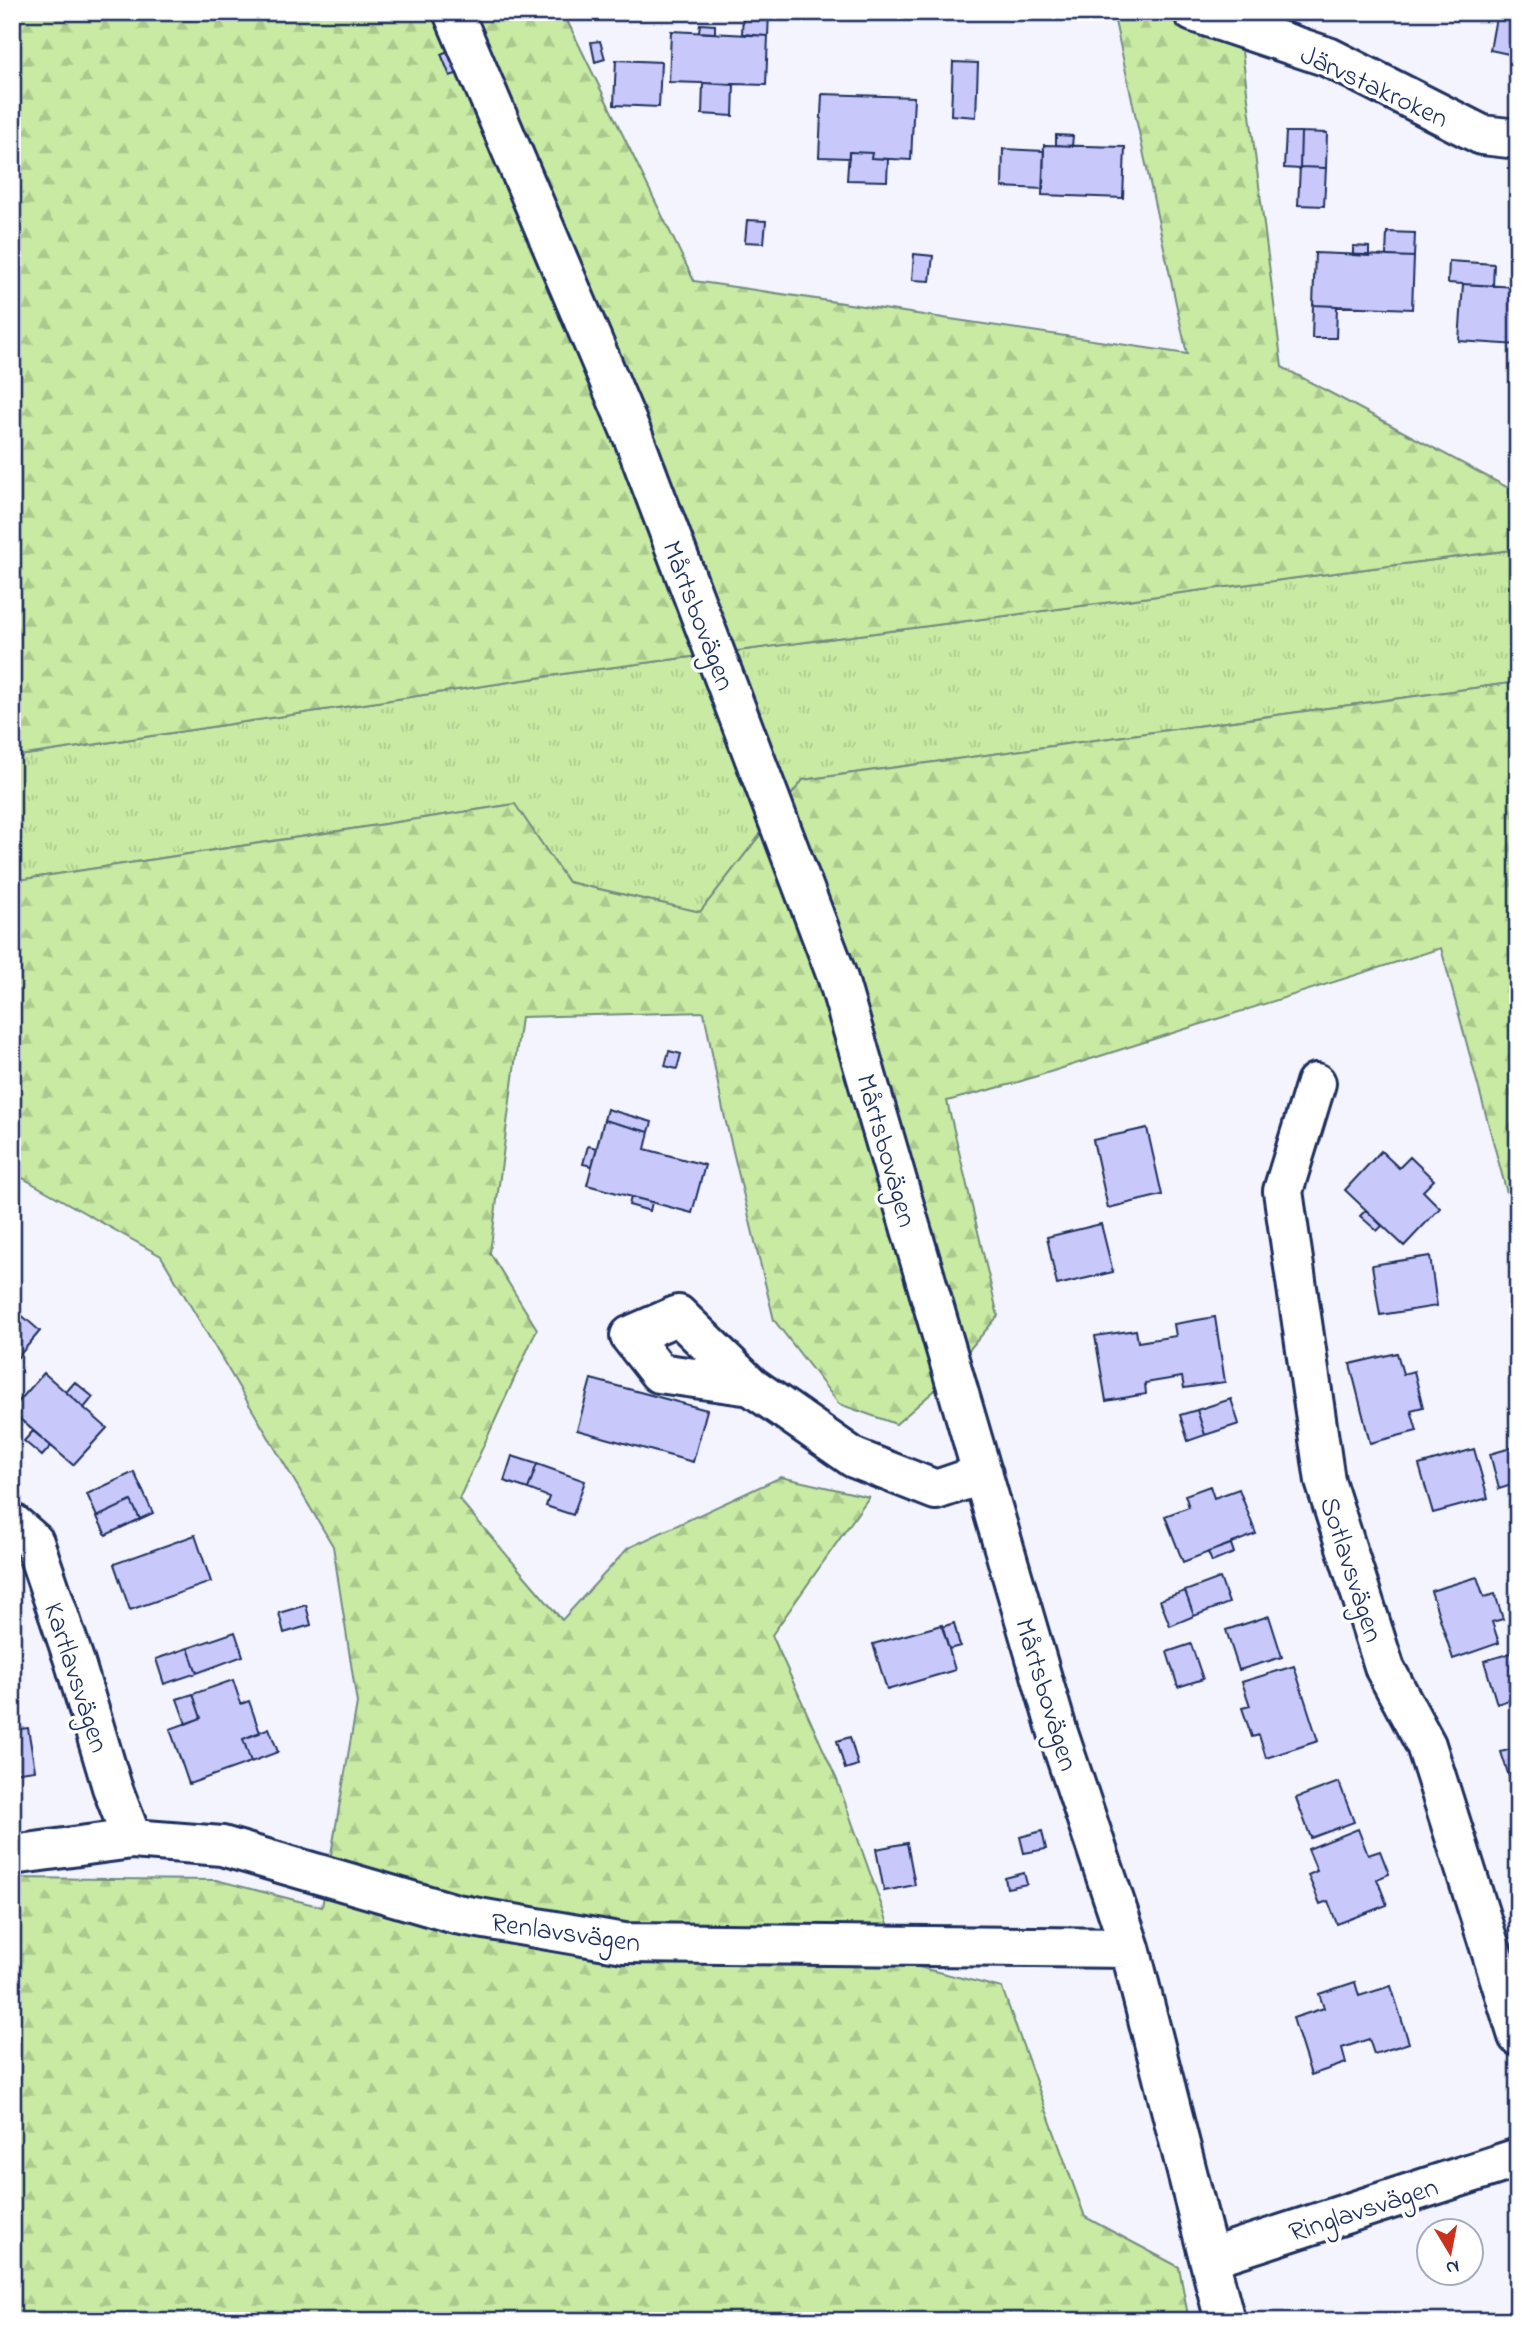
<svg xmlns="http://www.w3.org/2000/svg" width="1530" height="2333" font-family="'Indie Flower',sans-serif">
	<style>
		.grass { fill: url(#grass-tufts); stroke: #728c80; stroke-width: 2 }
		.forest { fill: url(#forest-firs); stroke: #728c80; stroke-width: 2 }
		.building { fill: #c8c8fb; stroke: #1b2f5e; stroke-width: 2 }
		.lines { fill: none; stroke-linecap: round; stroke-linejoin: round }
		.minor-casing { stroke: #1b2f5e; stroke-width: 44 }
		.minor { stroke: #fff; stroke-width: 38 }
		.labels { text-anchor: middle; stroke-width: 7; stroke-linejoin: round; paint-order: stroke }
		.street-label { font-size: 28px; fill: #1b2f5e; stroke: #fff }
	</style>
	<defs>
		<pattern id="grass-tufts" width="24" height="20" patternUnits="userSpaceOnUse" patternTransform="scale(1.75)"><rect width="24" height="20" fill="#c8eaa2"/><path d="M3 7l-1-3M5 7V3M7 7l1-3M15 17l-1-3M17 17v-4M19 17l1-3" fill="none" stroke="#abc98e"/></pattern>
		<pattern id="forest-firs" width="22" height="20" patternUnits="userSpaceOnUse" patternTransform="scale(1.75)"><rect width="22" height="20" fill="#c8eaa2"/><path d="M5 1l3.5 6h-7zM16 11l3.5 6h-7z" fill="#abc98e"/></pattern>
	</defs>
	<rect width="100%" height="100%" fill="#f4f4fe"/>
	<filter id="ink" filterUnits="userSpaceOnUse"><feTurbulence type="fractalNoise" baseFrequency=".0143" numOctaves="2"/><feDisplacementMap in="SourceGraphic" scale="14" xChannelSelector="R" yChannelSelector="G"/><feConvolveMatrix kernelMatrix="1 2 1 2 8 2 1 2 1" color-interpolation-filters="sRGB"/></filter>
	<g filter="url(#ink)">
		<path class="grass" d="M1518,549v133l-715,98 -103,132 -132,-30 -54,-78 -502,77v-124l564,-85z"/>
		<path class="forest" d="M12,12h551l131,269 493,73 -74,-342h124l45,355 236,126v56l-942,123 -564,85z
			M1518,682v552l-77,-286 -429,136 -65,17 51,215 -64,75 -38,33 -57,-20 -65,-84 -51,-210 -19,-98 -183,5 -31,236 47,76 -78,170 103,121 66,-72 153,-71 88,20 -97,138 65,145 65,183 100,25 83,229 94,50 10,54h-1177v-443l204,2 106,27 35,-204 -24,-157 -172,-290 -149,-84v-291l503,-77 53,78 132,30 103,-132z"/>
		<path class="building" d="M743,12h26l-1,24 -26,-2z
			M1497,12h21v44l-28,-6z
			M700,24l15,1v8l-16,-1z
			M671,31l97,5 -2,49 -97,-3z
			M600,41l5,18 -10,3 -4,-20z
			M450,50l9,23 -9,3 -9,-22z
			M616,60l45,2 -2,45 -45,-2z
			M953,62l25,1 -2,54 -25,-2z
			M703,83l31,2 -1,31 -31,-2z
			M822,94l92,3 -3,63 -40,-2 1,-5 -23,-1v6l-30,-1z
			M1286,132h15l-1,37 -16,-1z
			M1301,132l26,1 -1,35 -26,-1z
			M1056,135l17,1 -1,10 -16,-1z
			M1044,145l81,2 -2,51 -81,-3z
			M1003,149l41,2 -1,38 -41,-2z
			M849,152l23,1 -1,5 17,1 -1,22 -40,-1z
			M1300,167l26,1 -2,38 -26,-1z
			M747,220l19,1 -2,22 -19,-1z
			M1387,232l28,1 -1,24 -28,-1z
			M1353,246l16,1v9l-16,-1z
			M1315,253l99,4 -2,52 -99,-4z
			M914,254l19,2 -3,25 -18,-1z
			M1449,261l45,3 -1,22 -45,-3z
			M1463,284l55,3v58l-59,-4z
			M1313,305l24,1 -1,32h-24z
			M669,1051l12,3 -4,15 -12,-3z
			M607,1109l45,13 -3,10 -45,-12z
			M604,1120l45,12 -4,17 60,16 -13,48 -105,-28z
			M1147,1128l15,67 -54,13 -15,-68z
			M588,1146l9,2 -5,18 -9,-2z
			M1381,1151l18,17 11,-11 24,23 -11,11 17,17 -36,38 -59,-56z
			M631,1197l21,5 -2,9 -21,-6z
			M1366,1210l16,16 -5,5 -17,-15z
			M1101,1224l12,48 -56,13 -10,-48z
			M1430,1256l7,50 -57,9 -8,-50z
			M12,1307l28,24 -28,33z
			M1215,1317l10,65 -41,6 -2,-11 -37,6 1,11 -40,7 -11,-65 41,-6 2,12 38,-6 -2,-12z
			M1397,1353l6,21 11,-3 9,36 -12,3 6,21 -47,12 -20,-79z
			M44,1373l63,55 -34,37 -61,-53v-3z
			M591,1379l116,31 -14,52 -116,-32z
			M75,1382l18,15 -9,11 -18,-16z
			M1231,1399l8,25 -34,11 -8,-25z
			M1197,1410l8,25 -17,6 -8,-26z
			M33,1431l18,15 -9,10 -18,-15z
			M1518,1446v37l-19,6 -9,-35z
			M1474,1449l14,49 -55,15 -14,-48z
			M512,1456l25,8 -9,25 -24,-8z
			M537,1464l48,17 -12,34 -27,-9 3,-9 -21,-8z
			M134,1472l19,41 -13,6 -9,-18 -34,16 -10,-23z
			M1210,1486l4,12 25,-9 17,45 -73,28 -18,-46 24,-9 -4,-12z
			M131,1501l9,18 -34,16 -9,-18z
			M195,1535l16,47 -81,28 -16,-46z
			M1231,1544l3,9 -22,9 -4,-10z
			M1477,1577l7,20 11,-3 8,25 -11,3 7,21 -46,16 -22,-68z
			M1220,1578l9,25 -35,13 -9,-25z
			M1185,1591l9,25 -24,10 -10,-26z
			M306,1605l5,20 -27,8 -5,-20z
			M1269,1616l13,41 -43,13 -13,-40z
			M954,1623l6,23 -11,3 -7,-22z
			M942,1625l13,45 -68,20 -14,-46z
			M235,1632l8,24 -46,17 -9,-25z
			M1191,1644l12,35 -25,8 -11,-35z
			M188,1648l9,25 -33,11 -8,-25z
			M1518,1651v46l-21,7 -13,-43z
			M1294,1666l24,75 -52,17 -7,-23 -7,2 -10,-29 8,-2 -8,-24z
			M233,1680l8,24 8,-3 11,32 -17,6 8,23 -62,22 -19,-55 31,-11 -8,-24z
			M193,1694l8,24 -15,6 -9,-25z
			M28,1728l7,42 -23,3v-43z
			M269,1728l9,24 -27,10 -8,-23z
			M850,1737l8,28 -13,4 -8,-28z
			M1518,1747v57l-17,-52z
			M1339,1782l15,40 -43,16 -15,-40z
			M1358,1829l10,26 12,-4 9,23 -12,5 10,26 -50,19 -9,-23 -8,3 -12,-29 9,-4 -9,-22z
			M1042,1831l4,18 -22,4 -4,-16z
			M907,1843l8,42 -31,6 -8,-42z
			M1024,1873l3,11 -20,4 -2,-10z
			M1355,1982l4,14 32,-10 18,57 -35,11 -5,-15 -27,9 4,15 -35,12 -18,-57 31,-10 -5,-14z"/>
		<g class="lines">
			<defs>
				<path id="minor" d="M453,12l181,427 204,540 220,754 72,215 95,373
					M1193,12l135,45 154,78 36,4
					M1316,1083l-33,108 42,290 60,188 41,76 92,291
					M751,1386l-92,-13 -29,-37 48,-21 73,71 103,72 82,32 47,-16
					M12,1523l22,19 41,121 37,124 20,52
					M12,1855l120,-16 90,7 234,68 168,29 506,5
					M1209,2258l309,-100"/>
			</defs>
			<use href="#minor" class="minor-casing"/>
			<use href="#minor" class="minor"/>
		</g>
	</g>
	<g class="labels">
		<g class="street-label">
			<text transform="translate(1375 85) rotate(25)" y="10">Järvstakroken</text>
			<text transform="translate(700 615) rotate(69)" y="10">Mårtsbovägen</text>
			<text transform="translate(888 1150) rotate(74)" y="10">Mårtsbovägen</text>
			<text transform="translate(1353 1569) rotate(72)" y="10">Sotlavsvägen</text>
			<text transform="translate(78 1677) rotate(72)" y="10">Kartlavsvägen</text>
			<text transform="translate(1048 1694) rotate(73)" y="10">Mårtsbovägen</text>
			<text transform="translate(566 1931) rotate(8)" y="10">Renlavsvägen</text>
			<text transform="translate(1363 2208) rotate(-18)" y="10">Ringlavsvägen</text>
		</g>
	</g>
	<rect width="1530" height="2333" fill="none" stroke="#fff" stroke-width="42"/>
	<rect x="21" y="21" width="1488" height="2291" fill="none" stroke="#1b2f5e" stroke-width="2.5" filter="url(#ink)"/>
	<g transform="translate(1450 2252) rotate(170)"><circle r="33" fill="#ffffff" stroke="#a4acbf" stroke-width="2"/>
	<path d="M0-5L12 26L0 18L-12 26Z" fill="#c8321e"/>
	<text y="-10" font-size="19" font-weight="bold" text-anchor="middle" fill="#1b2f5e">N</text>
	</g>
</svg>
